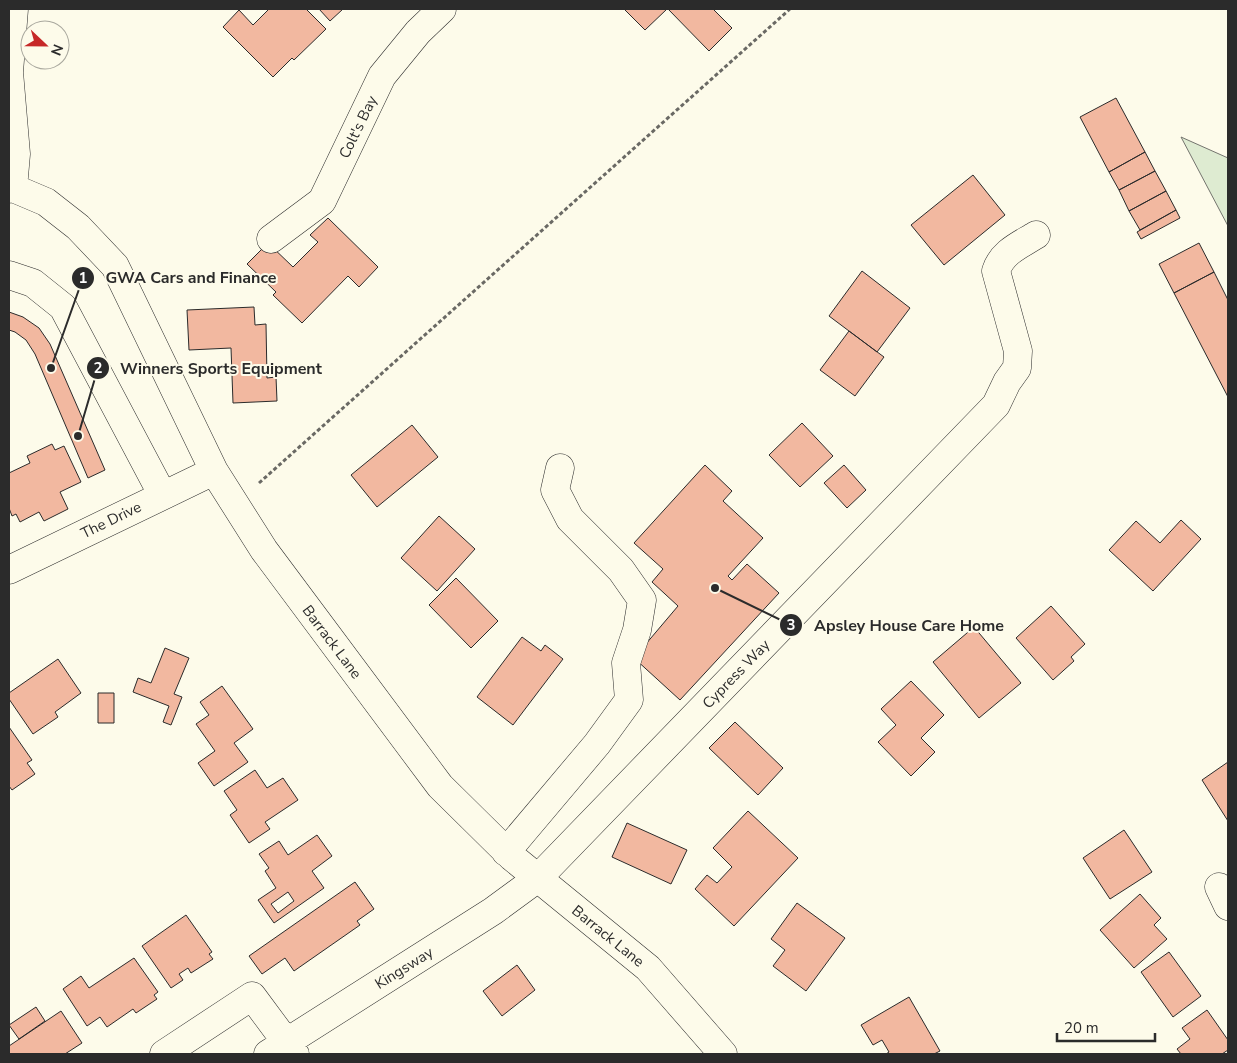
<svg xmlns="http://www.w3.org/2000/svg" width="1237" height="1063" font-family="'Nunito Sans',sans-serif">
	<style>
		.green { fill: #deebd1; stroke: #74746e }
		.building { fill: #f2b8a0; stroke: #2b2b2b; fill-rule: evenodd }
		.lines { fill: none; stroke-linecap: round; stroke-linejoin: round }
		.minor-casing { stroke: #2b2b2b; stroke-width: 29 }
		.path { stroke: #6a6964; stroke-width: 3; stroke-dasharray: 4 2.5; stroke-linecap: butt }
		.minor { stroke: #fdfbea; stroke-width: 28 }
		.labels { text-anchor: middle; stroke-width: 4; stroke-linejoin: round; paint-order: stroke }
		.street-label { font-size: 15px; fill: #2b2b2b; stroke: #fdfbea }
		.leader { fill: none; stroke: #2b2b2b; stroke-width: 2 }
		.callout-dot { fill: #2b2b2b; stroke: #fdfbea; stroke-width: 2 }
		.mark-label { font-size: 15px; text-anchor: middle; font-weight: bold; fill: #fff }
		.callout-label { font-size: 16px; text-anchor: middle; font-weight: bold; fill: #2b2b2b; stroke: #fdfbea; stroke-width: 4; stroke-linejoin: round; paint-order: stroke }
	</style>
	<rect width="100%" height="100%" fill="#fdfbea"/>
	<path class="green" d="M1181,137l47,21v68z"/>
	<path class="building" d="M269,9h37l20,20 -32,31 -2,-2 -19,19 -50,-50 16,-17 14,15z
		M319,9h24l-13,12z
		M624,9h43l-22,21z
		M668,9h45l19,19 -23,23z
		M1116,98l29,54 -36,20 -29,-55z
		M1145,152l10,19 -36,19 -10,-18z
		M1155,171l11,20 -37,20 -10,-21z
		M973,175l32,40 -61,50 -33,-40z
		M1166,191l10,19 -36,20 -11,-19z
		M1176,210l4,8 -39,21 -4,-7z
		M328,218l50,49 -19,20 -11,-11 -46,47 -29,-28 3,-3 -29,-28 21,-21 25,24 25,-25 -8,-7z
		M1199,243l15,29 -40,21 -15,-29z
		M862,271l48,37 -33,44 -48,-36z
		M1214,272l14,28v97l-54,-104z
		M254,307l1,18 11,-1 1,54 9,-1 1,24 -44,2 -2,-55 -42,2 -2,-40z
		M9,312l14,5 16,11 11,16 55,126 -17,8 -53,-124 -9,-14 -11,-8 -6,-2z
		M849,331l35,26 -29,39 -35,-26z
		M802,423l31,33 -33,31 -31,-32z
		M412,425l26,32 -61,50 -26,-32z
		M52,444l3,6 9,-4 17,36 -21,10 8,17 -24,12 -5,-9 -19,10 -4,-8 -4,2 -3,-8v-35l21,-10 -3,-7z
		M705,465l27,26 -9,10 40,37 -35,38 4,4 15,-16 32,29 -99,107 -46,-42 44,-52 -26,-24 11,-13 -29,-26z
		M844,465l22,25 -19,18 -23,-25z
		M439,516l36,33 -38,42 -36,-33z
		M1181,520l20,19 -48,52 -44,-41 27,-29 24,22z
		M456,578l42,43 -27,27 -42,-43z
		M1051,606l34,38 -14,13 3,4 -21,19 -37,-42z
		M974,627l47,56 -42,35 -46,-56z
		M522,637l19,14 4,-6 18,14 -50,66 -36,-28z
		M165,648l24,10 -15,36 8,3 -11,28 -8,-3 6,-16 -36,-14 5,-14 13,5z
		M58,659l23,34 -26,19 3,5 -25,17 -24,-35v-6z
		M911,681l33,34 -23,23 14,14 -24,24 -33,-34 18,-17 -15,-16z
		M222,686l31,43 -19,14 14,19 -34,24 -16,-23 17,-12 -19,-27 13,-9 -9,-13z
		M98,693h16v30h-16z
		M735,722l48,46 -25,27 -49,-47z
		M9,727l23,33 -5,3 8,11 -23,16 -3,-4z
		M1228,762v59l-26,-41z
		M255,770l12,18 16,-10 15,22 -33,22 5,7 -21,14 -19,-28 7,-5 -13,-19z
		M748,811l50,47 -64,68 -39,-37 12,-14 10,8 15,-16 -19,-19z
		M627,823l60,27 -16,34 -59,-27z
		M1124,830l28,42 -42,27 -27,-41z
		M317,835l15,21 -20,15 12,17 -50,35 -16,-23 18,-12 -11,-17 4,-3 -10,-14 20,-13 9,14zM288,892l6,9 -16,12 -7,-9z
		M355,882l19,27 -17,12 3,4 -66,46 -9,-13 -23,16 -13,-18z
		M1140,894l21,24 -7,7 13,14 -33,29 -34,-38z
		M797,903l48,35 -39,53 -33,-25 12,-16 -14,-11z
		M186,915l26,37 -3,2 4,5 -22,14 -3,-5 -9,6 4,6 -12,8 -29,-42z
		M1169,952l32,44 -28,21 -32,-45z
		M134,958l24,34 -4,3 3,4 -21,14 -3,-4 -26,18 -7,-10 -13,9 -24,-37 18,-13 8,12z
		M517,965l18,25 -33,26 -19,-25z
		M909,997l31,54 -6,3h-48l3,-2 -7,-12 -9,5 -12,-20z
		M36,1007l9,14 -26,18 -10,-14z
		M1207,1010l21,30v10l-6,4h-41l-4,-5 13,-10 -8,-11z
		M61,1011l21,32 -17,11h-56v-8z"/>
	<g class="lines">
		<defs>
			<path id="minor" d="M13,188l3,-34 -7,-82 5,-63
				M9,189l4,-1 33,14 32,25 37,39 99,205 50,79 176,236 72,71 136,111 75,86
				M271,239l51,-38 60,-125 36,-44 24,-23
				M9,275l24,8 30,24 99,187
				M9,570l205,-99
				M506,852l91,-108 32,-44 -3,-37 11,-33 5,-30 -21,-30 -51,-51 -15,-29 5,-22
				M1219,887l9,19
				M164,1054l88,-58 43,58
				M268,1054l225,-143 45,-33 458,-473 11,-23 10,-14 1,-17 -22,-80c6,-19 24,-26 40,-36"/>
		</defs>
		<use href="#minor" class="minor-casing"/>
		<path class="path" d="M259,483l531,-474"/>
		<use href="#minor" class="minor"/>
	</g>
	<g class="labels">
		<g class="street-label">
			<text transform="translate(358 127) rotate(-64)" y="5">Colt's Bay</text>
			<text transform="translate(111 520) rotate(-26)" y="5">The Drive</text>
			<text transform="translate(332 642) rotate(53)" y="5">Barrack Lane</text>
			<text transform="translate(736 674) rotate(-46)" y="5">Cypress Way</text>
			<text transform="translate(608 936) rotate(39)" y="5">Barrack Lane</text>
			<text transform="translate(404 968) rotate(-32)" y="5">Kingsway</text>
		</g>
	</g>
	<path class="leader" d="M51 368L83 278M78 436L98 368M715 588L791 625"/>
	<g class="callout-dot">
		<circle cx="51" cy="368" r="5"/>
		<circle cx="78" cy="436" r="5"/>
		<circle cx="715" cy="588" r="5"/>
		<circle cx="83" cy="278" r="12"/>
		<circle cx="98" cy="368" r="12"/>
		<circle cx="791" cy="625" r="12"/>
	</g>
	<g class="mark-label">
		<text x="83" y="283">1</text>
		<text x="98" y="373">2</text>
		<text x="791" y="630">3</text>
	</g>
	<g class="callout-label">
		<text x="191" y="283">GWA Cars and Finance</text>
		<text x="221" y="374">Winners Sports Equipment</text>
		<text x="909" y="631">Apsley House Care Home</text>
	</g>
	<rect width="1237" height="1063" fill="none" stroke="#2b2b2b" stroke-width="20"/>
	<g transform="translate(45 45) rotate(112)"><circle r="24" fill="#fdfbea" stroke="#a9a89e"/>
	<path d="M0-4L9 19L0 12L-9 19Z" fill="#c62828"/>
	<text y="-8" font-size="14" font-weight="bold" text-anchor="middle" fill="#2b2b2b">N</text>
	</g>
	<path d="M1057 1033v8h98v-8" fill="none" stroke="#2b2b2b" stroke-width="2.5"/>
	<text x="1064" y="1033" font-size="15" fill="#2b2b2b" stroke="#fdfbea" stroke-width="4" paint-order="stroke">20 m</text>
</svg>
